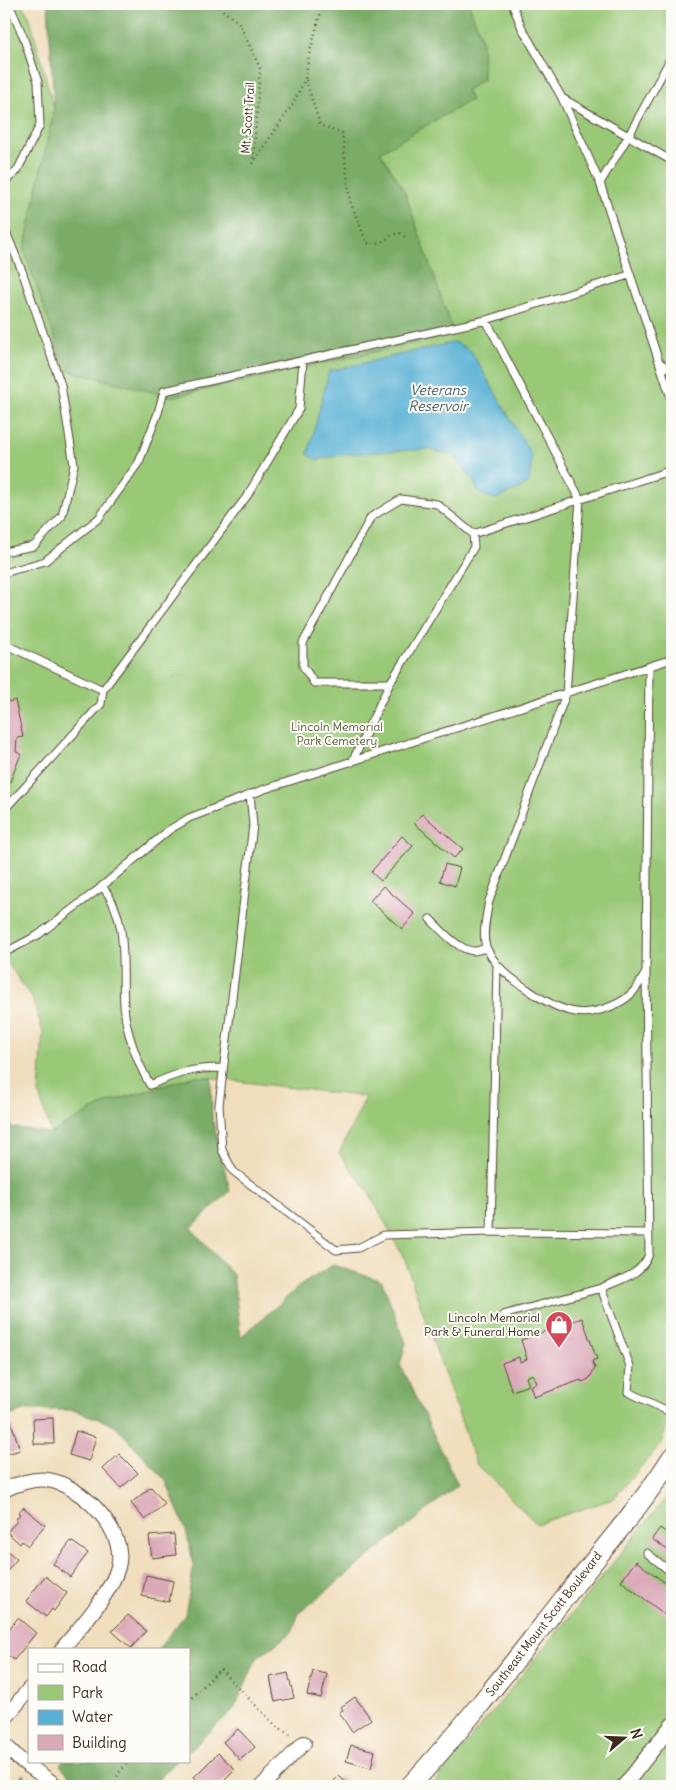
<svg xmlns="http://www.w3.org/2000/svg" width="676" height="1790" font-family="Delius,sans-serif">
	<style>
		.green { fill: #99c877; stroke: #6a794a }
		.forest { fill: #7aac68; stroke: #5a6b43 }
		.water { fill: #58b1d5; stroke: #4a6e7a }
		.building { fill: #dbaab9 }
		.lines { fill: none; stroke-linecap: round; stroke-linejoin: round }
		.lane-casing { stroke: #564536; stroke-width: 9 }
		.street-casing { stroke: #564536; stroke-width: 16 }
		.secondary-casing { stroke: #564536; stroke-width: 21 }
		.path { stroke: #564536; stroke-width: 2.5; stroke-dasharray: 1 4; stroke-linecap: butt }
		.lane { stroke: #fff; stroke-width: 7 }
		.street { stroke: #fff; stroke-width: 14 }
		.secondary { stroke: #fff; stroke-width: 19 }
		.labels { text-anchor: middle; stroke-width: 4; stroke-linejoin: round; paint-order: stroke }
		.street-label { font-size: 12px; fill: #3b2a1e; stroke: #fdfcf7 }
		.park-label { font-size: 12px; fill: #575939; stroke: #fdfcf7 }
		.poi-label { font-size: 12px; fill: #3b2a1e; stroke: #fdfcf7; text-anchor: end }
		.water-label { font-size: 14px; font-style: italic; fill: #476067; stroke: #fdfcf7 }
	</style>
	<rect width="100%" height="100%" fill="#fdfcf7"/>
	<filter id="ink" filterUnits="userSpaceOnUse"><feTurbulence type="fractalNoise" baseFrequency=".02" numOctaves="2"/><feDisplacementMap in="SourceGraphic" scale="10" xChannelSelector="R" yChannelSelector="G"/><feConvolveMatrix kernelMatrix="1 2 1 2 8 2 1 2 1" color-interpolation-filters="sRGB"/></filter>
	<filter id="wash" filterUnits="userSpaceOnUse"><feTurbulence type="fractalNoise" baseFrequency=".0096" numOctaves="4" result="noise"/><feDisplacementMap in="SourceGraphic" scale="20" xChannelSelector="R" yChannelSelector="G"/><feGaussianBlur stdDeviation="1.12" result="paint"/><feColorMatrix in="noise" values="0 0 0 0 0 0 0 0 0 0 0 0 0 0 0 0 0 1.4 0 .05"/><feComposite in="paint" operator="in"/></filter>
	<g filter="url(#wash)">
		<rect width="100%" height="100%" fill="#f0debd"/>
		<path class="green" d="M4,4h18l8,14 24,91 -30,142 429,83 -49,-144 -24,-39 91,-51 -5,-10 17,-10 -1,-40 -13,-36h203v1411l-12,30 -47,54 -76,25 -61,-60 -72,-206 -36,-67 -29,-38 27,-56 -170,-21 -90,27 -55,30 -12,-38 4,-63 -11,-34 -28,-40z
			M672,1489v297h-240l237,-292z"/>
		<path class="forest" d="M48,4h421l13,36 1,40 -17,10 5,10 -91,52 24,38 50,144 -282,63 -106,-27 -42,-119 30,-142z
			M196,1076l15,1 1,41 18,73 -39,37 42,47 8,62 60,-52 32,-20 49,16 24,62 -6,22 58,120 -159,128 -7,19 -35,26 -23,51 -45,42v-102h-31l27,-34 9,-50 -8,-34 -20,-50 -51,-56 -42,-15h-47l-22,8v-295l7,4 40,6 55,-30z
			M63,1761h114l-26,25h-72l-19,-21z
			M23,1774l11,12h-22z"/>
		<path class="water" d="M455,342l16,9 61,105 -3,28 -33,15 -16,-5 -9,-17 -17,-21 -26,-7 -81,5 -30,6 -9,-6 21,-83z"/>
		<g id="blocks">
			<path class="building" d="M4,692l5,10 6,-2 8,37 -6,1 -1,14 5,2 -17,43z
				M422,814l41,35 -9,9 -40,-35z
				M402,836l11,10 -32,35 -10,-9z
				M445,864l15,4 -5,18 -15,-5z
				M383,886l32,28 -13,15 -32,-28z
				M582,1318l15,41 -5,2 3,7 -6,11 -7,3 -1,-2 -47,17 -4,-11 7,-3 -4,-9 -7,3 3,8 -17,6 -10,-28 17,-6 1,5 7,-3 -6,-19z
				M53,1418l1,26h-20l-1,-25z
				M11,1422l9,28 -16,5v-31z
				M76,1431l20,6 -7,24 -20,-6z
				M119,1454l19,19 -17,15 -18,-19z
				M151,1487l14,17 -20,16 -14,-17z
				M23,1507l22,18 -17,21 -6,-5 -2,3 -13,-12 10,-11 -2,-1 5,-6 -2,-1z
				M660,1528l12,9v19l-4,-3 1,-2 -17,-12z
				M174,1534l2,21 -24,3 -3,-22z
				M71,1541l17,12 -18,24 -17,-13z
				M4,1548l13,11 -13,16z
				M636,1561l36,27 -3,8 3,2v22l-51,-39z
				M146,1575l27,6 -4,21 -27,-6z
				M45,1576l22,17 -13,18 -2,-2 -6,8 -20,-16z
				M128,1615l18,16 -15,17 -19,-17z
				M18,1618l18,15 -22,27 -10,-8v-17z
				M313,1671l14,3 -6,24 -14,-3z
				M288,1673l6,25 -19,4 -5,-25z
				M355,1697l16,22 -19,13 -13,-20 4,-2 -2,-3z
				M238,1729l17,18 -15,13 -17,-18z
				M351,1745l24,6 -4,17 -25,-7z
				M218,1753l17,16 -17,17h-14l-10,-9z
				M339,1776l11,10h-21z"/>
		</g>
	</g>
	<g filter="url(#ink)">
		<use href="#blocks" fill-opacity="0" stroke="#564536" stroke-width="1"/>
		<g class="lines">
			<defs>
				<path id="lane" d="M512,4l10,24 40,70 110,63
					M562,98l38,85 72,218
					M4,182l13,-11 23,-46 -2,-43 -15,-46 -14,-32
					M600,183l28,-46 44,-81
					M4,227l18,44 39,114 13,80 -12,51 -28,30 -30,6
					M486,320l94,179 -14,195 -77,207c-2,12 -8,36 -2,48 8,17 24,30 40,40 14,10 30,20 48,23 17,3 44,-6 56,-18 6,-5 11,-15 15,-22
					M660,363l12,7
					M4,573l41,-12 54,-43 40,-56 19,-49 6,-22 322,-71 143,-45
					M4,644l99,46 -2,14 -97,106
					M649,667l-3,305 3,282c-7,21 -30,26 -48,34l29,78 -2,26 44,21
					M390,683h-76l-11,-17v-23l68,-126 30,-18 36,5 36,30
					M103,690l144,-194 52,-87 4,-49
					M352,762l38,-79 84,-136 -1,-13 199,-64
					M250,794l3,31 -34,280 3,45 11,21 103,79 22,-2 26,-13 107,-3 157,1
					M102,886c28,33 19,79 22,119 1,25 14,59 26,80 28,-12 41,-17 72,-17
					M430,919c10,10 29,32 44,32 3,0 8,-2 12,-3
					M4,953l34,-18 61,-46 70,-59 20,-12 76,-29 407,-130
					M491,1232l6,-267
					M503,1315l98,-27
					M647,1553l25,20"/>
				<path id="street" d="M4,1490c12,-6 30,-12 44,-10 33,5 80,51 70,87 -7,27 -38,60 -56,82
					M4,1720l25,-31
					M4,1744l15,15 38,27
					M262,1786l42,-43
					M624,1786l48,-61"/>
				<path id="secondary" d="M410,1786c58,-63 110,-132 163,-199 34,-43 70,-84 99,-130"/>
			</defs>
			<use href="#lane" class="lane-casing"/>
			<use href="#street" class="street-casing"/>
			<use href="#secondary" class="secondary-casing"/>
			<path class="path" d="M215,4l24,19 21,45 -7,95 40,-59 12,-25 4,-24 14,-51
				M306,80l14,45 22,8 8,68 17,42c18,4 19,-9 33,-10l6,5
				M189,1701l31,-32 55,56 17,11
				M114,1786l4,-12 11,-13"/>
			<use href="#lane" class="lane"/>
			<use href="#street" class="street"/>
			<use href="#secondary" class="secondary"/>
		</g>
	</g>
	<defs>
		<symbol id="shop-pin" viewBox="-11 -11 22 30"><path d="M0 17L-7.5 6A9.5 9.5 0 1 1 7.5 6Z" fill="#d1495b" stroke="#fdfcf7"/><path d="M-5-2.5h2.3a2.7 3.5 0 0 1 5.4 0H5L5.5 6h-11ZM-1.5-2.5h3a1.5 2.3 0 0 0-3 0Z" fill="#fff"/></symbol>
	</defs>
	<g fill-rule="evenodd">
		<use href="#shop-pin" x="543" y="1309" width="32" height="43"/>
	</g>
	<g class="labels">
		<g class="street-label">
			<text transform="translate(248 118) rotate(-86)" y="4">Mt. Scott Trail</text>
			<text transform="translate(544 1624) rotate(-52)" y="4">Southeast Mount Scott Boulevard</text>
		</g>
		<g class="park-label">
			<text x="337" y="731">Lincoln Memorial<tspan x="337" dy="14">Park Cemetery</tspan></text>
		</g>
		<g class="poi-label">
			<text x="540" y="1322">Lincoln Memorial<tspan x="540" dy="14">Park &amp; Funeral Home</tspan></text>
		</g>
		<g class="water-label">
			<text x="438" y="395">Veterans<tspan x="438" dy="16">Reservoir</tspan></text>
		</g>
	</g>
	<rect width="676" height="1790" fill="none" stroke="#fdfcf7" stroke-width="20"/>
	<rect x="28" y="1648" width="162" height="115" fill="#fdfcf7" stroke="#afa8a0"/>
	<rect x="38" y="1664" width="25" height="8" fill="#ffffff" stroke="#afa8a0"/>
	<text x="72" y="1672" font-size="15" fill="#3b2a1e">Road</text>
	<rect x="38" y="1685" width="25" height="15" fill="#99c877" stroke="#afa8a0"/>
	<text x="72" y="1698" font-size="15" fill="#3b2a1e">Park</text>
	<rect x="38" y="1710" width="25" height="15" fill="#58b1d5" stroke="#afa8a0"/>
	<text x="72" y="1722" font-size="15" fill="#3b2a1e">Water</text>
	<rect x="38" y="1735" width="25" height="15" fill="#dbaab9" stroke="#afa8a0"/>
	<text x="72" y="1748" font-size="15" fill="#3b2a1e">Building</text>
	<g transform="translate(624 1738) rotate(71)" stroke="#fdfcf7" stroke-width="4" paint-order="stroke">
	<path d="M0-4L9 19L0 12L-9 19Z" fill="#3b2a1e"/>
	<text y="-8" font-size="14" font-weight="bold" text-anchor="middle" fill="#3b2a1e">N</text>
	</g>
</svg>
